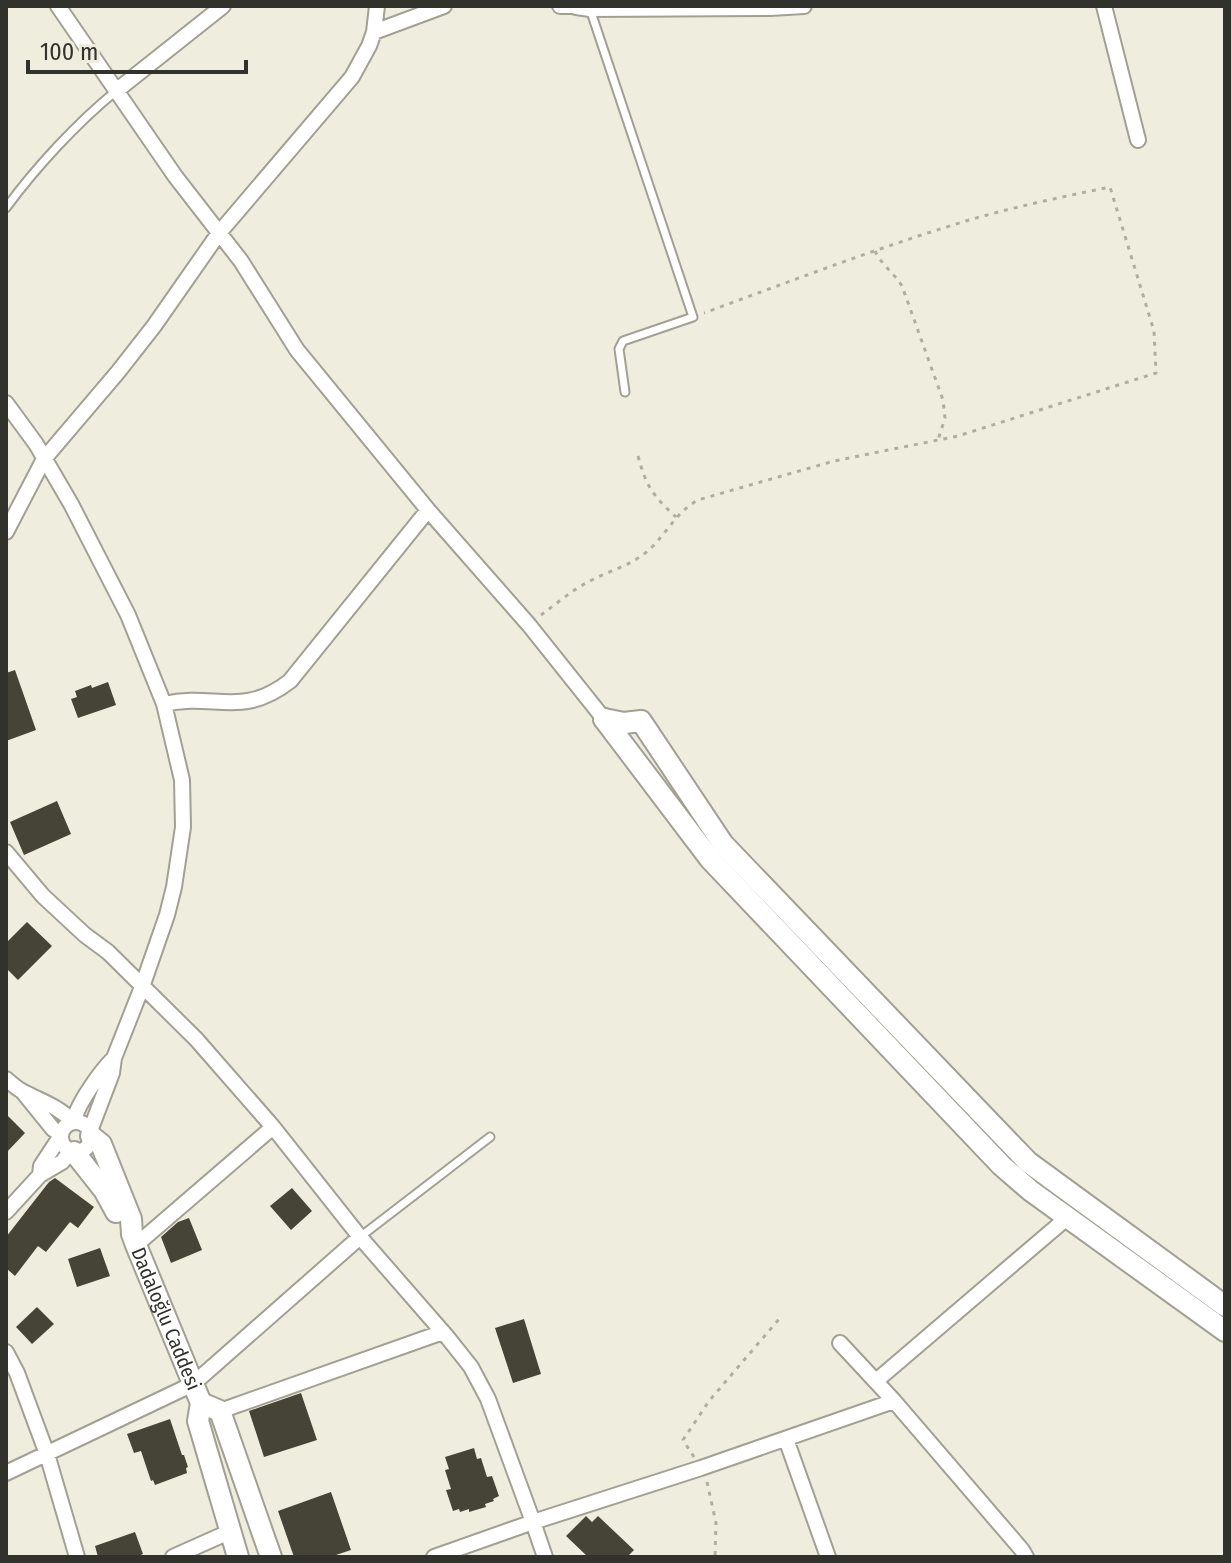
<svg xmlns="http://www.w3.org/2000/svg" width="1231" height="1563" font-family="'Fira Sans Condensed',sans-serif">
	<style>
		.building { fill: #454437 }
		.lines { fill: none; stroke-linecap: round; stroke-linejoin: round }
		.lane-casing { stroke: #a2a092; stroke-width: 11 }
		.street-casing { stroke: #a2a092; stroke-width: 18 }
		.secondary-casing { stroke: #a2a092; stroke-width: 24 }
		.path { stroke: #afaea1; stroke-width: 3; stroke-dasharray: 4 6; stroke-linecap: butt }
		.lane { stroke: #fff; stroke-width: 7 }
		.street { stroke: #fff; stroke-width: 14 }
		.secondary { stroke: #fff; stroke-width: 20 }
		.labels { text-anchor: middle; stroke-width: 8; stroke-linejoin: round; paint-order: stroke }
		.street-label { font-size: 20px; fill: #32322c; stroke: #efeede }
	</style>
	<rect width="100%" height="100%" fill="#efeede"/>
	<path class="building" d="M15,670l21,60 -30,11v-68z
		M108,682l8,23 -38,13 -7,-19 6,-2 -2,-6 16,-6 1,3z
		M57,801l14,33 -47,21 -14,-33z
		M27,922l25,24 -34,34 -12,-12v-25z
		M6,1114l19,19 -19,20z
		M55,1178l39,29 -16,21 -8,-6 -24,30 -8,-6 -23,30 -9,-8v-31l43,-55z
		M292,1188l20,23 -21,19 -21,-24z
		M189,1218l13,32 -31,13 -10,-26 17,-15z
		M100,1248l10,28 -33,11 -9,-28z
		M37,1307l17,17 -22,20 -16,-17z
		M524,1319l17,55 -28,9 -18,-55z
		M301,1393l16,47 -53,17 -15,-46z
		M170,1419l12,36h2l4,12 -2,1 1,5 -32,12 -2,-5 -2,1 -10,-30 -7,2 -7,-19z
		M474,1448l3,11 4,-1 6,19 5,-1 7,20 -6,3 1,2 -9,3 1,3 -17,5v-3l-9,3 -1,-3 -6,2 -7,-21 5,-1 -6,-19 4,-1 -4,-12z
		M331,1492l20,58 -21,7h-36l-16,-46z
		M586,1516l6,6 6,-6 36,34 -7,7h-39l-22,-21z
		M135,1532l8,22 -7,3h-38l-3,-11z"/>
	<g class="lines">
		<defs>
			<path id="lane" d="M590,9l103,308 -70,24 -4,8 6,43
				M6,208c30,-41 71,-85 110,-117
				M360,1237l130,-100"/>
			<path id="street" d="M58,6l117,170 66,85 56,89 131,160 101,115 75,94
				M560,6h16
				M1104,6l34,134
				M576,7l14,2 180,-1 34,-2
				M374,32l70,-26
				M116,91l107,-85
				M6,403l30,41 35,60 57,111 36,89 18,76 1,47 -9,60 -7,28 -25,72 -28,71 -2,15 -22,58
				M6,532l38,-73 74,-87 36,-46 65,-93 133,-156 17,-31 5,-14 3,-26
				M164,704c51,-12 77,15 126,-23l138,-171
				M6,852l37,44 42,39 23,17 88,87 77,88 -137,118
				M6,1079c5,4 10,9 16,12 18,10 36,15 50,30
				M23,1092l30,37 8,6
				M74,1121c3,-17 27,-50 39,-62
				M61 1137a15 15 0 1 1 30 0a15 15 0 1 1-30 0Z
				M273,1127l87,110 88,101 23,29 17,32 45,123 168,-54 193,-67
				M40,1175l1,-9 19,-29
				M6,1212l34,-37 22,-13 9,-11
				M840,1343l54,58 128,149 4,7
				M6,1352l11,21 30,81 30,103
				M876,1381l192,-164
				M220,1411l223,-79
				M786,1439l42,118
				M6,1473l187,-89 167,-147
				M173,1557l56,-25
				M434,1557l99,-35 12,35"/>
			<g id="secondary">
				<path d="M604,719l106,140 292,307 29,25 194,140"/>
				<path d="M604,719l20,4 17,-2 82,123 305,318 197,144"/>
				<path id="s1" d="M91,1136l10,8 30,75 1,15 4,11 65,158 -3,18 40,136"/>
				<path d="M74,1152l30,38 12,22"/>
				<path d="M201,1403l19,8 51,146"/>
			</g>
		</defs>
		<use href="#lane" class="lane-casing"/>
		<use href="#street" class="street-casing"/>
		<use href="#secondary" class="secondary-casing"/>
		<path class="path" d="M875,251c6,13 19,22 27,35l41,114 2,18 -7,22
			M638,456c8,30 15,40 38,61
			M541,615c15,-11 30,-24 47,-33 18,-10 39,-15 56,-28 21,-16 30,-41 54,-54l136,-39 124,-25 198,-63 -2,-42 -44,-144c-48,10 -97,20 -144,34 -89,27 -175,60 -262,92
			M694,1457l-11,-17 26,-39 71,-83
			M707,1482l9,41 -1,34"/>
		<use href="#lane" class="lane"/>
		<use href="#street" class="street"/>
		<use href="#secondary" class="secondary"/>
	</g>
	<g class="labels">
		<g class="street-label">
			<text dy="7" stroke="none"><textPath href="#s1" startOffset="200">Dadaloğlu Caddesi</textPath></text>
		</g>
	</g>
	<rect width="1231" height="1563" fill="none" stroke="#32322c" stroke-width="16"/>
	<path d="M28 60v12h218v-12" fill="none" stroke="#32322c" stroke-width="4"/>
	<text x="40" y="60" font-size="24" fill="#32322c" stroke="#efeede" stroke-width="6" paint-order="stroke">100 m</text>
</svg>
